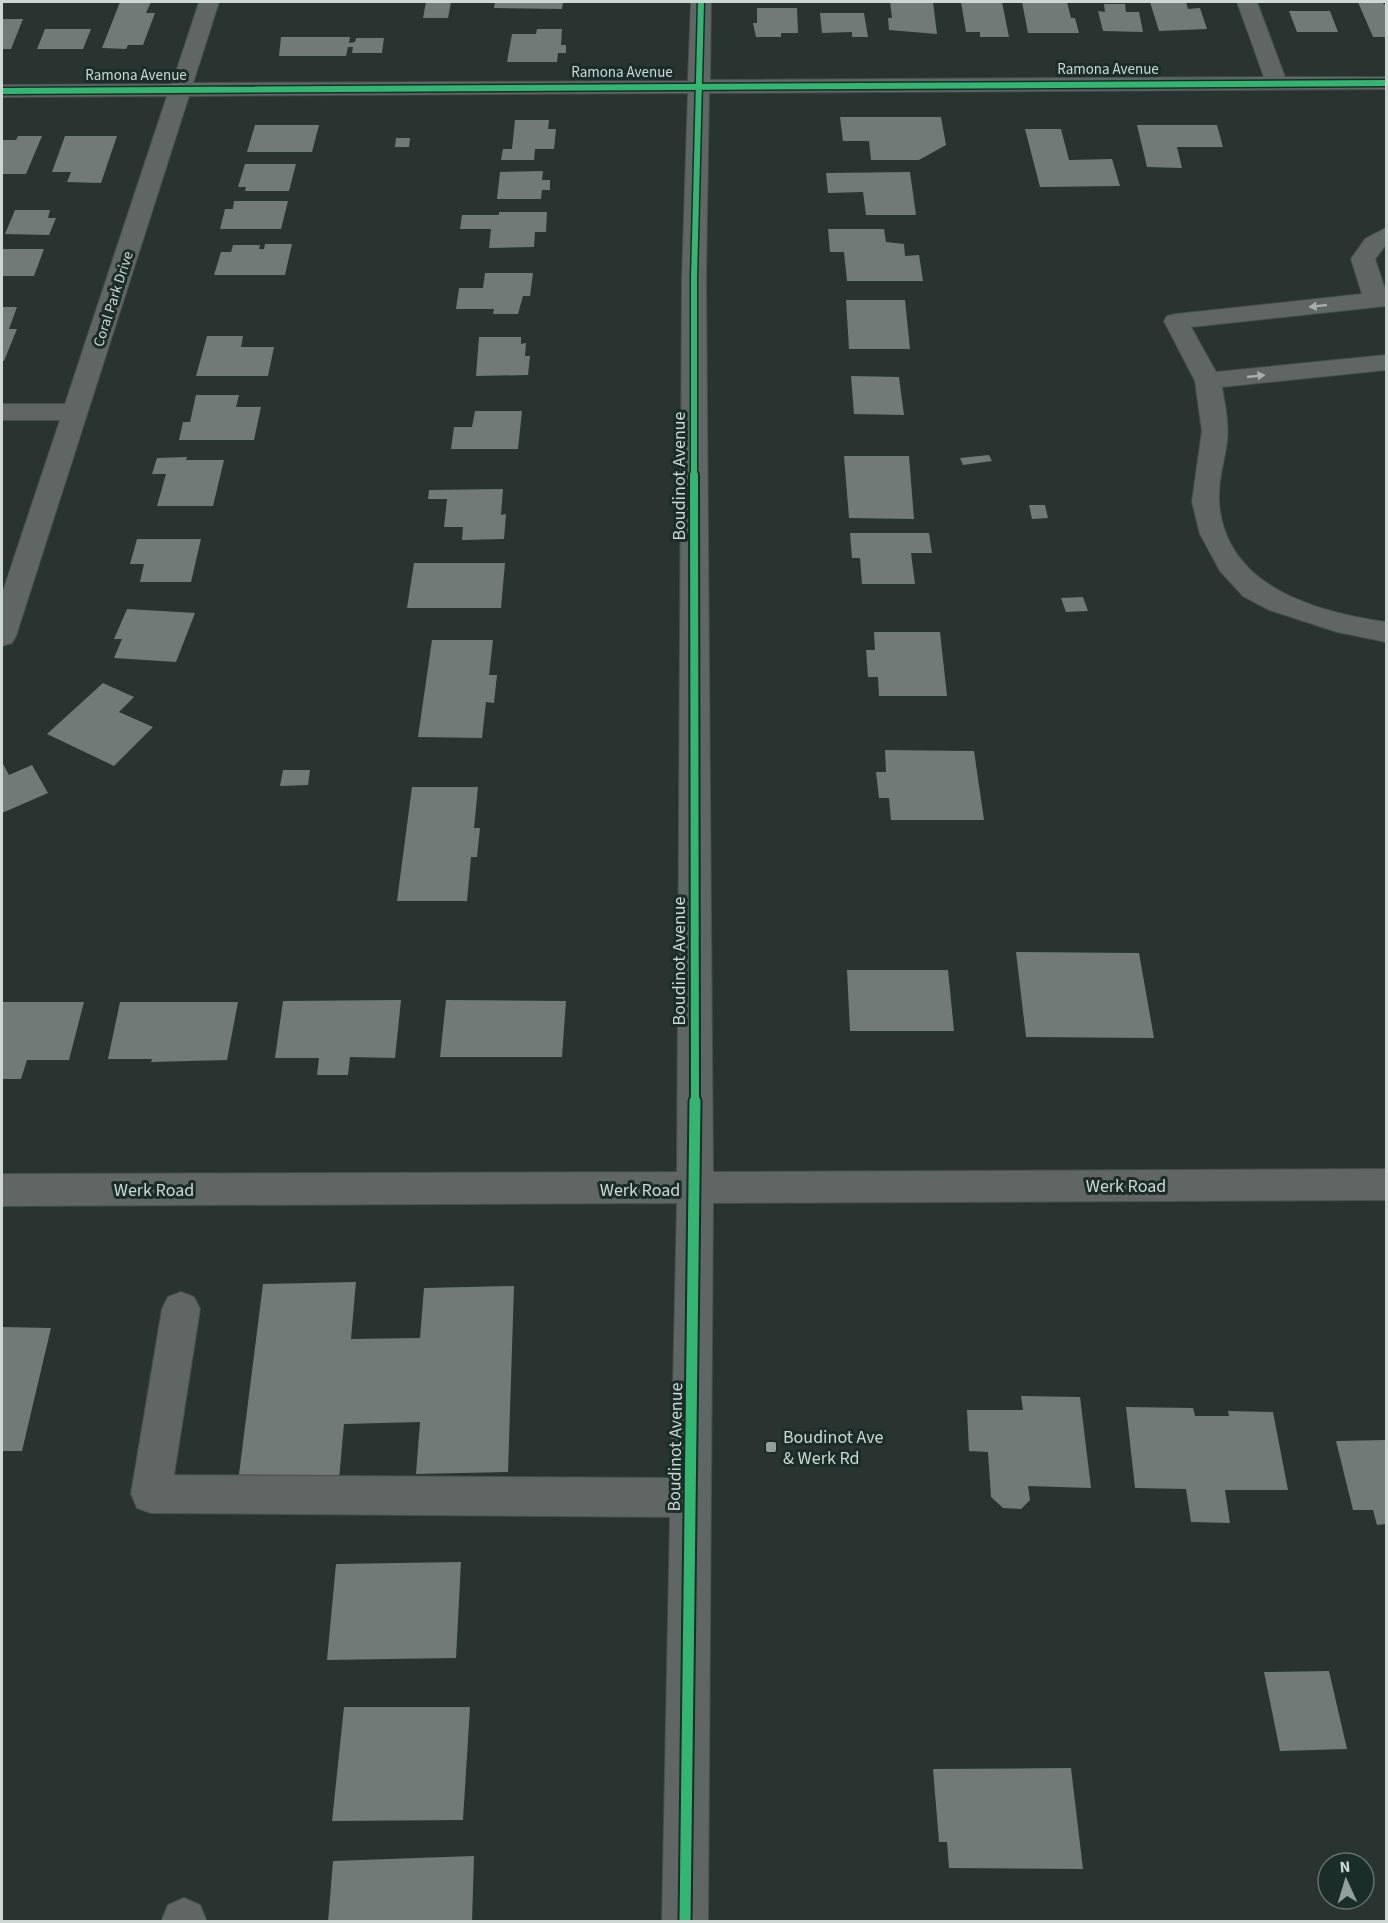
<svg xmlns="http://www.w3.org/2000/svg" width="1388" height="1923" font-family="'Source Sans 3',sans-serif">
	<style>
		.building { fill: #727a78 }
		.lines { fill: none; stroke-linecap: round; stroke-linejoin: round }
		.minor-casing { stroke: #474f4d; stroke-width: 2 }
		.minor { fill: #5f6664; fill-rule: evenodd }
		.cycleway-far2-casing { stroke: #1b2d28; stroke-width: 9 }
		.cycleway-far1-casing { stroke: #1b2d28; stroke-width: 12 }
		.cycleway-casing { stroke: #1b2d28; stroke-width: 15 }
		.cycleway-far2 { stroke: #33b770; stroke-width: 6 }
		.cycleway-far1 { stroke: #33b770; stroke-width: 8 }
		.cycleway { stroke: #33b770; stroke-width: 11 }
		.oneway { fill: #a6afad }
		.poi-dot { fill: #949e9b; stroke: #1b2d28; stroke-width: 2 }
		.labels { text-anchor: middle; stroke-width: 6; stroke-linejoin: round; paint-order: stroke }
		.far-street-label { font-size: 15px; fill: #cdd7d4; stroke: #1b2d28 }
		.street-label { font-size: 18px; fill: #cdd7d4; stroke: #1b2d28 }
		.poi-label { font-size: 18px; fill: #cdd7d4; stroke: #1b2d28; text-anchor: start }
	</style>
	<rect width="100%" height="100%" fill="#293330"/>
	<path class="building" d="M120,2h31l-5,11h9l-12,32h-15l-2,4 -24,-1z
		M426,2h25l-3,16h-25z
		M495,2h68l-1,7 -68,-1z
		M890,2h43l4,32 -48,-4 -1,-12h4z
		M961,2h41l7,35h-29v-5h-14z
		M1022,2h45l4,16h4l4,15h-51z
		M1150,2h36l2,7 12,-1 7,21 -48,2z
		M1358,2h23l5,3v32h-13z
		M1104,4h21l1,8h13l4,20 -40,-1 -5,-20 7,1z
		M757,8h40l1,25h-17v4h-25l-3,-14h4z
		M1289,11h41l8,21h-41z
		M820,13h44l4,24h-16v-5l-30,1z
		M2,19h21l-12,30h-9z
		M45,29h46l-8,20h-46z
		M537,29h25l-1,16h5v8h-8l-1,9h-50l5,-28h24z
		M281,37h69l-1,6 6,-1 1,-4h28l-2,15h-30l1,-6h-5l-2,9h-67z
		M840,117h101l5,28 -27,15h-48l-2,-19h-26z
		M515,120h34l-1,9h8l-2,20h-19l-1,11h-33l2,-11h9z
		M255,125h64l-7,27h-65z
		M1137,125h80l6,22h-46l5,21 -35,-1z
		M1025,129h36l8,31 43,-1 8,27 -80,1z
		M18,136h24l-16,38h-24v-34h14z
		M65,136h52l-16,47 -34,-1 4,-10h-19z
		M396,138h14l-1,9h-14z
		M245,164h51l-7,27h-44l1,-4h-8z
		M543,171l-1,9h8v10h-8l-1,9h-44l3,-27z
		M910,172l6,43h-50l-3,-23 -35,1 -2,-20z
		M234,201h54l-7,28h-61l5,-20h8z
		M15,210h35l-2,8h8l-7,17 -44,-1z
		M499,212h48l-1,20h-11l-1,15 -45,1 2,-19h-31l2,-14h37z
		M828,229h56l2,13 18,2 1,12 14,-1 4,26h-76l-3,-29h-14z
		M265,244h27l-7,31h-71l7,-23h10l2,-7h27l-1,4h5z
		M2,249h42l-10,27h-32z
		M485,273h48l-3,23h-7l-5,18h-25l1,-5h-38l3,-21h24z
		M846,300h59l5,49h-61z
		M2,307h15l-8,22h8l-13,32h-2z
		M207,336h36l-2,11h33l-6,29h-72z
		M479,337h42v7l5,-1 -1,13h5l-2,19 -52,1z
		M851,376l48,1 5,38 -50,-1z
		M196,395h43l-3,12h25l-7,33h-75l4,-18h7z
		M475,411h47l-4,38h-67l3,-22h18z
		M989,455l3,6 -29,4 -3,-7z
		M844,456h65l5,63 -65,-1z
		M187,457l-1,3h38l-11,46h-56l9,-32h-14l5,-16z
		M503,489l-2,26 5,-1 -2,25 -42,1 1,-13h-19l3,-28h-19l1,-9z
		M1029,505h16l3,13 -16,1z
		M850,533h79l3,20h-21l4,31h-53l-2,-26h-8z
		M137,539h64l-10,43h-51l4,-18h-14z
		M414,563h91l-4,45h-94z
		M1083,597l5,14 -22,1 -5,-14z
		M127,609l68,4 -19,49 -62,-4 8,-19h-8z
		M874,632h66l7,64h-68l-1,-19h-10l-2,-27h9z
		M432,640h61l-4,35h8l-3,28 -8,-1 -4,36 -64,-1z
		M103,683l31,14 -15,15 34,15 -39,39 -67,-32z
		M885,750l89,1 10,69h-93l-2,-22h-10l-3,-26h10z
		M2,762l7,13 23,-10 16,28 -46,20z
		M283,770h27l-2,15 -28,1z
		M412,787h66l-4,41h6l-3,29h-6l-4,44h-70z
		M1016,952l123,1 15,85 -128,-1z
		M847,970h101l6,61h-104z
		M401,1000l-6,58 -45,-1 -2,18h-31l2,-17h-44l8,-57z
		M446,1000l120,1 -4,56h-122z
		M2,1002h82l-15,58h-42l-6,19h-19z
		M120,1002h118l-11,58 -76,2 1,-3h-44z
		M356,1282l-5,57 69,-1 4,-50 90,-2 -6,186 -92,2 4,-52 -76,2 -5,56 -101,2 25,-198z
		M2,1327l49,1 -29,123h-20z
		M1021,1396l59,1 11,91 -63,-2 2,14 -9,9 -18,-1 -12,-11 -3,-45 -19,-1 -2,-41h56z
		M1126,1407l67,1 2,8h34l-1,-5 45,1 15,78h-63l5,33 -39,-1 -5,-33 -51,-1z
		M1386,1440v84l-9,1 -4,-15h-20l-17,-69z
		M461,1562l-5,96 -129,2 9,-96z
		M1329,1671l18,78 -67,2 -16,-79z
		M344,1707h126l-7,113 -131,1z
		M1071,1768l12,101 -134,-1 -2,-26h-8l-6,-73z
		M474,1856l-2,66h-144l5,-61z"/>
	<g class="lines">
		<defs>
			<path id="minor" d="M199,2h20l-26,81 495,-2 3,-79h20l-1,78 554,-3 -27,-75h20l28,75h101v12l-677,4 -3,185 7,894 673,-3v31l-673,3 -5,719h-46l8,-405 -519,-4 -14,-5 -6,-14 31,-185 6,-12 13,-5 13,5 6,12 -26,166 497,3 6,-275 -675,3v-32l675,-2 5,-894 6,-185 -499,3 -173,540 -4,7 -10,3v-52l58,-174h-58v-16h63l102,-308 -165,1v-12l170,-1z
				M1386,228v17l-11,14 11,33v14l-195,21 25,45 170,-17v15l-164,17c3,19 7,36 5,55 -3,20 -9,39 -8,59 5,86 97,111 167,121v20l-49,-10 -68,-22 -26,-14 -23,-25 -20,-37 -8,-32 10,-71 -7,-50 -31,-60 3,-5 9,-2 186,-20 -11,-35 14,-20z
				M184,1898l16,7 7,17h-46l7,-17z"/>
		</defs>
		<use href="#minor" class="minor-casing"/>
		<use href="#minor" class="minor"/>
		<defs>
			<path id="cycleway-far2" d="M2,91l1384,-8
				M694,477v-199l7,-276"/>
			<path id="cycleway-far1" d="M694,475l1,627"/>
			<path id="cycleway" d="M685,1922l10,-821"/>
		</defs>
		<use href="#cycleway-far2" class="cycleway-far2-casing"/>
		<use href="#cycleway-far1" class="cycleway-far1-casing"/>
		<use href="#cycleway" class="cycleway-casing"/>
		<use href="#cycleway-far2" class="cycleway-far2"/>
		<use href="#cycleway-far1" class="cycleway-far1"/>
		<use href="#cycleway" class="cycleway"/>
	</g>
	<defs><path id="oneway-solid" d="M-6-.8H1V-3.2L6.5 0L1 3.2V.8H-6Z" transform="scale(1.5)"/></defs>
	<g class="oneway">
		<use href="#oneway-solid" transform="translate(1318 306) rotate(174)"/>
		<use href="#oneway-solid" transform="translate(1256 376) rotate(-6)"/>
	</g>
	<rect class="poi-dot" x="765" y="1441" width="12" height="12" rx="3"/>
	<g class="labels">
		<g class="far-street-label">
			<text x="1108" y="74">Ramona Avenue</text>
			<text x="622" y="77">Ramona Avenue</text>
			<text x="136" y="80">Ramona Avenue</text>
			<text transform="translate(113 299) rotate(-72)" y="5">Coral Park Drive</text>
		</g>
		<g class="street-label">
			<text transform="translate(679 476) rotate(-90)" y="6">Boudinot Avenue</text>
			<text transform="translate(679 961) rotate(-90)" y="6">Boudinot Avenue</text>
			<text x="1126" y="1192">Werk Road</text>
			<text x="154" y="1196">Werk Road</text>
			<text x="640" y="1196">Werk Road</text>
			<text transform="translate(675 1447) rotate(-89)" y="6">Boudinot Avenue</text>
		</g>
		<g class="poi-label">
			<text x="783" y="1443">Boudinot Ave<tspan x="783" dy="21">&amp; Werk Rd</tspan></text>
		</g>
	</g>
	<rect width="1388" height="1923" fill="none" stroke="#cdd7d4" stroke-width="6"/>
	<g transform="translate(1346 1881) rotate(356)"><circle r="28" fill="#1b2d28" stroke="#62716d" stroke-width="1.5"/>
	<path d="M0-4.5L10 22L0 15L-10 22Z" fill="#949e9b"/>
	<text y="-9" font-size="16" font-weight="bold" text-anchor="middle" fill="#cdd7d4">N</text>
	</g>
</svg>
